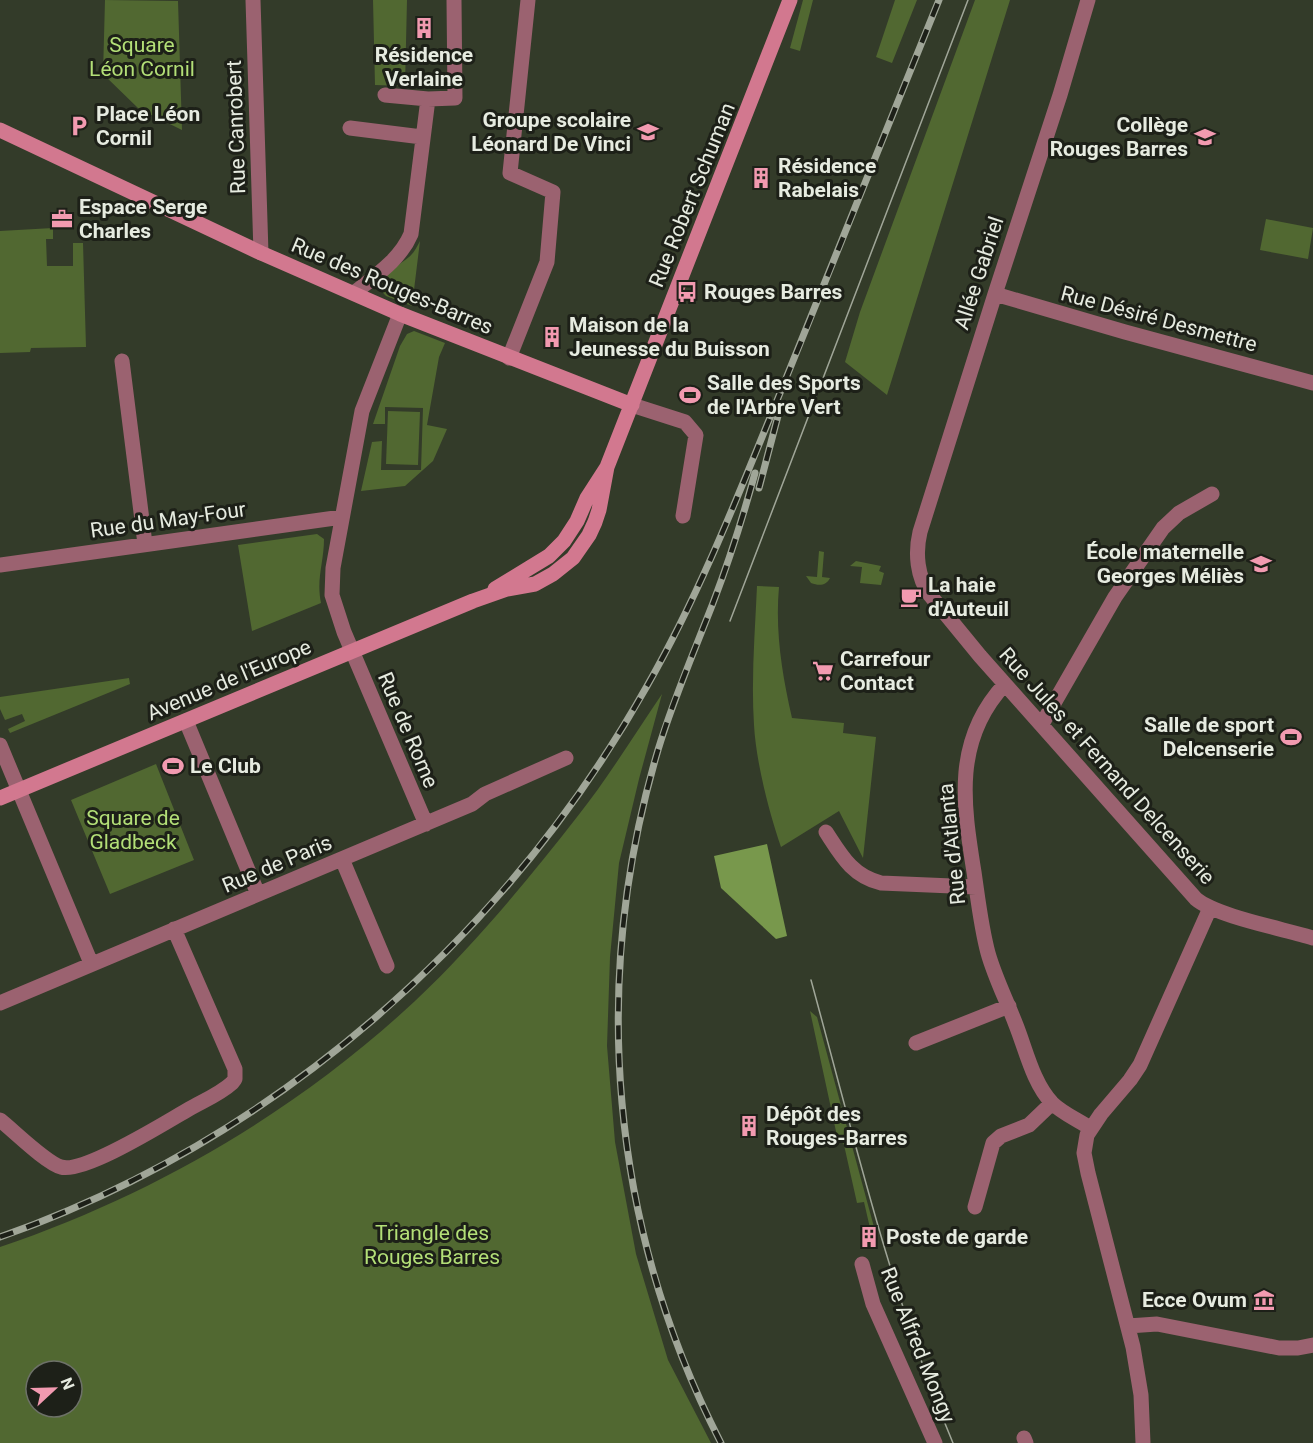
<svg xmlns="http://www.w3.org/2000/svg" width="1313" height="1443" font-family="Roboto,sans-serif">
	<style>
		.green { fill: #516831; fill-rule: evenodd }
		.water { fill: #78984c }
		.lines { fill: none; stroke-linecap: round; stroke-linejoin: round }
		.street { stroke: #9b6270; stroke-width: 15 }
		.secondary { stroke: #d2788f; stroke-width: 15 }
		.tram { stroke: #a0a698; stroke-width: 1.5 }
		.rail-casing { stroke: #a0a698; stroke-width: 7 }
		.rail { stroke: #1d2018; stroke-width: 4.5; stroke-dasharray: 14; stroke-linecap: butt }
		.labels { text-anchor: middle; stroke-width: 6; stroke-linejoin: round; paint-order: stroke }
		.park-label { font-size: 21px; fill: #b3df77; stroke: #1d2018 }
		.poi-label { font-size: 21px; font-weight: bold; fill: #e6ebe0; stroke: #1d2018; text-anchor: start }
		.street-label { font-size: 21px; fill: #e6ebe0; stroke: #1d2018 }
	</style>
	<rect width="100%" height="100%" fill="#333b29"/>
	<path class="green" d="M105,0l73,1 4,129 -43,-21 -36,-35z
		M373,0h34l-2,86 -30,-1z
		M803,0h10l-13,51 -10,-3z
		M895,0h22l-25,63 -16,-6z
		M975,0h35l-123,395 -42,-33 15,-50z
		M1266,219l47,9 -5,31 -48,-9z
		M53,228v11h-7l1,27h26v-23h10l3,104 -55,1 -1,4 -30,1v-122z
		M420,241l-8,65 -26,-10c-17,-16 13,-30 23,-39 5,-4 8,-10 11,-16z
		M414,331l31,12 -6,14 -12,68 20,4 -14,32 -28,25 -44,5 11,-49 10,-1 -1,29h40l2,-62 -38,-1v17h-12l27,-78 7,-12z
		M388,411l32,1 -2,53 -32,-1z
		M317,534l7,5c0,23 -8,40 -3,64l-69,28 -14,-86z
		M819,551l5,1 -2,25 8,1c-4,8 -11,8 -19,5l-5,-7 11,1z
		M856,561l25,5 -2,5 5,2 -3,12 -21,-2 2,-16 -12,-1z
		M757,586l22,1c-4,44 3,87 13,131l52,5 -1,10 33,4 -13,121 -24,-47 -58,36c-12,-35 -25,-85 -27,-122 -3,-46 1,-93 3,-139z
		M129,678l1,6 -120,49 -2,-4 17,-8 -3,-7 -17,6 -5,-11v-12z
		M662,694l-23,85 -20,84 -9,94 -3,89 8,96 21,112 32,106 43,83h-711v-196c153,-52 296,-135 415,-246 59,-56 112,-120 162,-184 31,-39 57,-82 85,-123zM36,1371h36v36h-36z
		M156,764l38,96 -84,34 -39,-94z
		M810,1011l7,6 57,210 -4,1 -6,-26 -7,1 -13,-58 -7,-9z"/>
	<path class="water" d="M767,844l20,92 -11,3 -55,-51 -7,-32z"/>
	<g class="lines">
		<path class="street" d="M253,0l8,253
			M1088,0l-28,95 -65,199 -75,238c-5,21 -3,45 10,63l50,61 216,243c20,17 88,30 117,39
			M385,95l43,4
			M350,128l72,9
			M354,293c21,-17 46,-33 57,-59l17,-135 27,-1 -1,-98
			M995,294l130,38 188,51
			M400,314l-38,97 -29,157 -1,27 12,37 82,192
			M509,358l38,-96 6,-70 -43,-19 18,-173
			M122,361l23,183
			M632,405l53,17 11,13 -13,81
			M0,565l342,-48
			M1005,684c-52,56 -42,119 -31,188 4,27 7,55 14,81 7,25 19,48 28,72 10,25 17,58 36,78 10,10 26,17 38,25
			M186,721l72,173
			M1042,724l73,-127 48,-69 16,-15 33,-19
			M0,745l91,218
			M826,832c15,23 26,44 55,51l95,4
			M342,859l45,107
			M0,1003l472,-199 13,-10 81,-36
			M916,1043l93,-37
			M0,1120c14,11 46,43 61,47 23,7 105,-45 128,-58 14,-8 31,-15 43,-26l3,-4v-10l-61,-140
			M975,1207l18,-64 8,-7 28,-11 23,-22
			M862,1264l11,40 62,139
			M1128,1326l29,-2 122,24h19l15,-3
			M1024,1438l2,5
			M1143,1443l-2,-48 -8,-48 -45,-174 -4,-20 3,-18 14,-21 29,-34 10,-15 70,-157"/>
		<path class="secondary" d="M0,130l261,123 139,61 232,91
			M495,589l54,-33 15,-15 13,-20 10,-23 20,-31 183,-467
			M0,798l473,-197 34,-12 28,-5 18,-10 20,-16 16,-23 6,-13 4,-12 8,-43"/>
		<path class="tram" d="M730,621c81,-206 157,-414 238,-621
			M811,980c43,157 79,312 142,463"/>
		<defs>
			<path id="rail" d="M759,488l20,-76
				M0,1237c273,-96 505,-299 647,-551 52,-91 91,-190 131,-288 54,-132 107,-265 161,-398
				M721,1443c-111,-216 -132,-460 -63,-693 15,-50 36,-98 55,-147 16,-42 30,-86 42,-130"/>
		</defs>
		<use href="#rail" class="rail-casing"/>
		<use href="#rail" class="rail"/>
	</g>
	<defs>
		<symbol id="building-bare" viewBox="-9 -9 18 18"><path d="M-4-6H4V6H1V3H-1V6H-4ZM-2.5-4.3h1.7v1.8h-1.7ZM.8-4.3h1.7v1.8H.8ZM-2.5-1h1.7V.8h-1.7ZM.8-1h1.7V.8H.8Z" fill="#f29ab0" stroke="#1d2018" stroke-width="2.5" paint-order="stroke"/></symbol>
		<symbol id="parking-bare" viewBox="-9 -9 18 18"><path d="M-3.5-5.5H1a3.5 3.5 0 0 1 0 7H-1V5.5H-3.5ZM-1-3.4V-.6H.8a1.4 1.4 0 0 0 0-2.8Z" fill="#f29ab0" stroke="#1d2018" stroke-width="2.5" paint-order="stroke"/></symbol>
		<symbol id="school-bare" viewBox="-9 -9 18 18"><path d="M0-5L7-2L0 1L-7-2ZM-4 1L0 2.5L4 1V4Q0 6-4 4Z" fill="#f29ab0" stroke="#1d2018" stroke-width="2.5" paint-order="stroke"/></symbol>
		<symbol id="office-bare" viewBox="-9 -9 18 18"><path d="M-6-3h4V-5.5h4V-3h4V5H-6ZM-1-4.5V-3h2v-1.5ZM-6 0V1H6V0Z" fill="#f29ab0" stroke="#1d2018" stroke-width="2.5" paint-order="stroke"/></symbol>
		<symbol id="bus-bare" viewBox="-9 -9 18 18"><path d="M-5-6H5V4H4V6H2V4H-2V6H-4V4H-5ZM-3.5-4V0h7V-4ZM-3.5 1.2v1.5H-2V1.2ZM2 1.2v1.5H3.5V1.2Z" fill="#f29ab0" stroke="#1d2018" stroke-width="2.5" paint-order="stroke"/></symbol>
		<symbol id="stadium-bare" viewBox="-9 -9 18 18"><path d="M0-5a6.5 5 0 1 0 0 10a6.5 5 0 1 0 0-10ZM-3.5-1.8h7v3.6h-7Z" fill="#f29ab0" stroke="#1d2018" stroke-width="2.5" paint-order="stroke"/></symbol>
		<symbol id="cafe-bare" viewBox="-9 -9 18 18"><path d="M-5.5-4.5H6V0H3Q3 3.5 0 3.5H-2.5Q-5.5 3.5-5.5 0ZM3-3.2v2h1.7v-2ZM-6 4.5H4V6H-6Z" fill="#f29ab0" stroke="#1d2018" stroke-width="2.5" paint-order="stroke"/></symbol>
		<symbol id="supermarket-bare" viewBox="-9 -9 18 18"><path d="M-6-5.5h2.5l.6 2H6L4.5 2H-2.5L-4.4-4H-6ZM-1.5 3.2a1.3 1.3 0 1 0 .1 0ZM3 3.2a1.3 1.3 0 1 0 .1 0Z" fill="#f29ab0" stroke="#1d2018" stroke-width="2.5" paint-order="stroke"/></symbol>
		<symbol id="museum-bare" viewBox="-9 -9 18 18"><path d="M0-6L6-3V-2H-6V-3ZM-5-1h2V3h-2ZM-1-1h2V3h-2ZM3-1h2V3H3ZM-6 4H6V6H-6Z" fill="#f29ab0" stroke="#1d2018" stroke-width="2.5" paint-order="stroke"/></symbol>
	</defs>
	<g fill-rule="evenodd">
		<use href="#building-bare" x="409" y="13" width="30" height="30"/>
		<use href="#parking-bare" x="64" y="111" width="30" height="30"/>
		<use href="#school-bare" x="633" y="117" width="30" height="30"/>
		<use href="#school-bare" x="1190" y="122" width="30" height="30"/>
		<use href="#building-bare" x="746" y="163" width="30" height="30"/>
		<use href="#office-bare" x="47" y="204" width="30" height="30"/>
		<use href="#bus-bare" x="672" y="277" width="30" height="30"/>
		<use href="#building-bare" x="537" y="322" width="30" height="30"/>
		<use href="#stadium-bare" x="675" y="380" width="30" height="30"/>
		<use href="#school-bare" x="1246" y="549" width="30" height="30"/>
		<use href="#cafe-bare" x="896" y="582" width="30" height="30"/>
		<use href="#supermarket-bare" x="808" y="656" width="30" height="30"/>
		<use href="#stadium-bare" x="1276" y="722" width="30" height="30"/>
		<use href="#stadium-bare" x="158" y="751" width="30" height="30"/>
		<use href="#building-bare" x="734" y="1111" width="30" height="30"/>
		<use href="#building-bare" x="854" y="1222" width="30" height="30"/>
		<use href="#museum-bare" x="1249" y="1285" width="30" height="30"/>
	</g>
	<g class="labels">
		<g class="park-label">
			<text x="142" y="52">Square<tspan x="142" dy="24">Léon Cornil</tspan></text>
			<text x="133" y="825">Square de<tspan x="133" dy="24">Gladbeck</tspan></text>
			<text x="432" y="1240">Triangle des<tspan x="432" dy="24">Rouges Barres</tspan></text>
		</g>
		<g class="poi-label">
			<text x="424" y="62" text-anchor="middle">Résidence<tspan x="424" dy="24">Verlaine</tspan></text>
			<text x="96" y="121">Place Léon<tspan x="96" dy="24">Cornil</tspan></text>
			<text x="631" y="127" text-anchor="end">Groupe scolaire<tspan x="631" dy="24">Léonard De Vinci</tspan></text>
			<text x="1188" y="132" text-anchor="end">Collège<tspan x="1188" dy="24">Rouges Barres</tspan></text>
			<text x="778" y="173">Résidence<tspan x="778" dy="24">Rabelais</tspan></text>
			<text x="79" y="214">Espace Serge<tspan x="79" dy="24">Charles</tspan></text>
			<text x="704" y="299">Rouges Barres</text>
			<text x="569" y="332">Maison de la<tspan x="569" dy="24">Jeunesse du Buisson</tspan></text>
			<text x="707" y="390">Salle des Sports<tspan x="707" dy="24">de l'Arbre Vert</tspan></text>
			<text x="1244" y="559" text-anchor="end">École maternelle<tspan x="1244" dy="24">Georges Méliès</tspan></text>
			<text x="928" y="592">La haie<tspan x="928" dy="24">d'Auteuil</tspan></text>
			<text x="840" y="666">Carrefour<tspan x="840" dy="24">Contact</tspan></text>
			<text x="1274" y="732" text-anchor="end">Salle de sport<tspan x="1274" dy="24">Delcenserie</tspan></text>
			<text x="190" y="773">Le Club</text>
			<text x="766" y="1121">Dépôt des<tspan x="766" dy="24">Rouges-Barres</tspan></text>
			<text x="886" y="1244">Poste de garde</text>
			<text x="1247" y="1307" text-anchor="end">Ecce Ovum</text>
		</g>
		<g class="street-label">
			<text transform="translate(236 127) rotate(-92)" y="7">Rue Canrobert</text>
			<text transform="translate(692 195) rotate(-68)" y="7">Rue Robert Schuman</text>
			<text transform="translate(979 273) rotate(-72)" y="7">Allée Gabriel</text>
			<text transform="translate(392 286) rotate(23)" y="7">Rue des Rouges-Barres</text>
			<text transform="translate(1159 319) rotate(15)" y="7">Rue Désiré Desmettre</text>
			<text transform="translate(168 520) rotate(-8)" y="7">Rue du May-Four</text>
			<text transform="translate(229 680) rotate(-23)" y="7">Avenue de l'Europe</text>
			<text transform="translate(408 730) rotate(67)" y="7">Rue de Rome</text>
			<text transform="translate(1107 766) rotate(48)" y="7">Rue Jules et Fernand Delcenserie</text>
			<text transform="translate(952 844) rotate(-96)" y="7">Rue d'Atlanta</text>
			<text transform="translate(277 864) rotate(-23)" y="7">Rue de Paris</text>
			<text transform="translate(918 1345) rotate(68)" y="7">Rue Alfred Mongy</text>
		</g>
	</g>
	<g transform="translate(54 1389) rotate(68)"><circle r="28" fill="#1d2018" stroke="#6d7168" stroke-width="1.5"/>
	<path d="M0-4.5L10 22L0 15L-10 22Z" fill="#f29ab0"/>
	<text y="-9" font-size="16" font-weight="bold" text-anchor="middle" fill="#e6ebe0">N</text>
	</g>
</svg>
